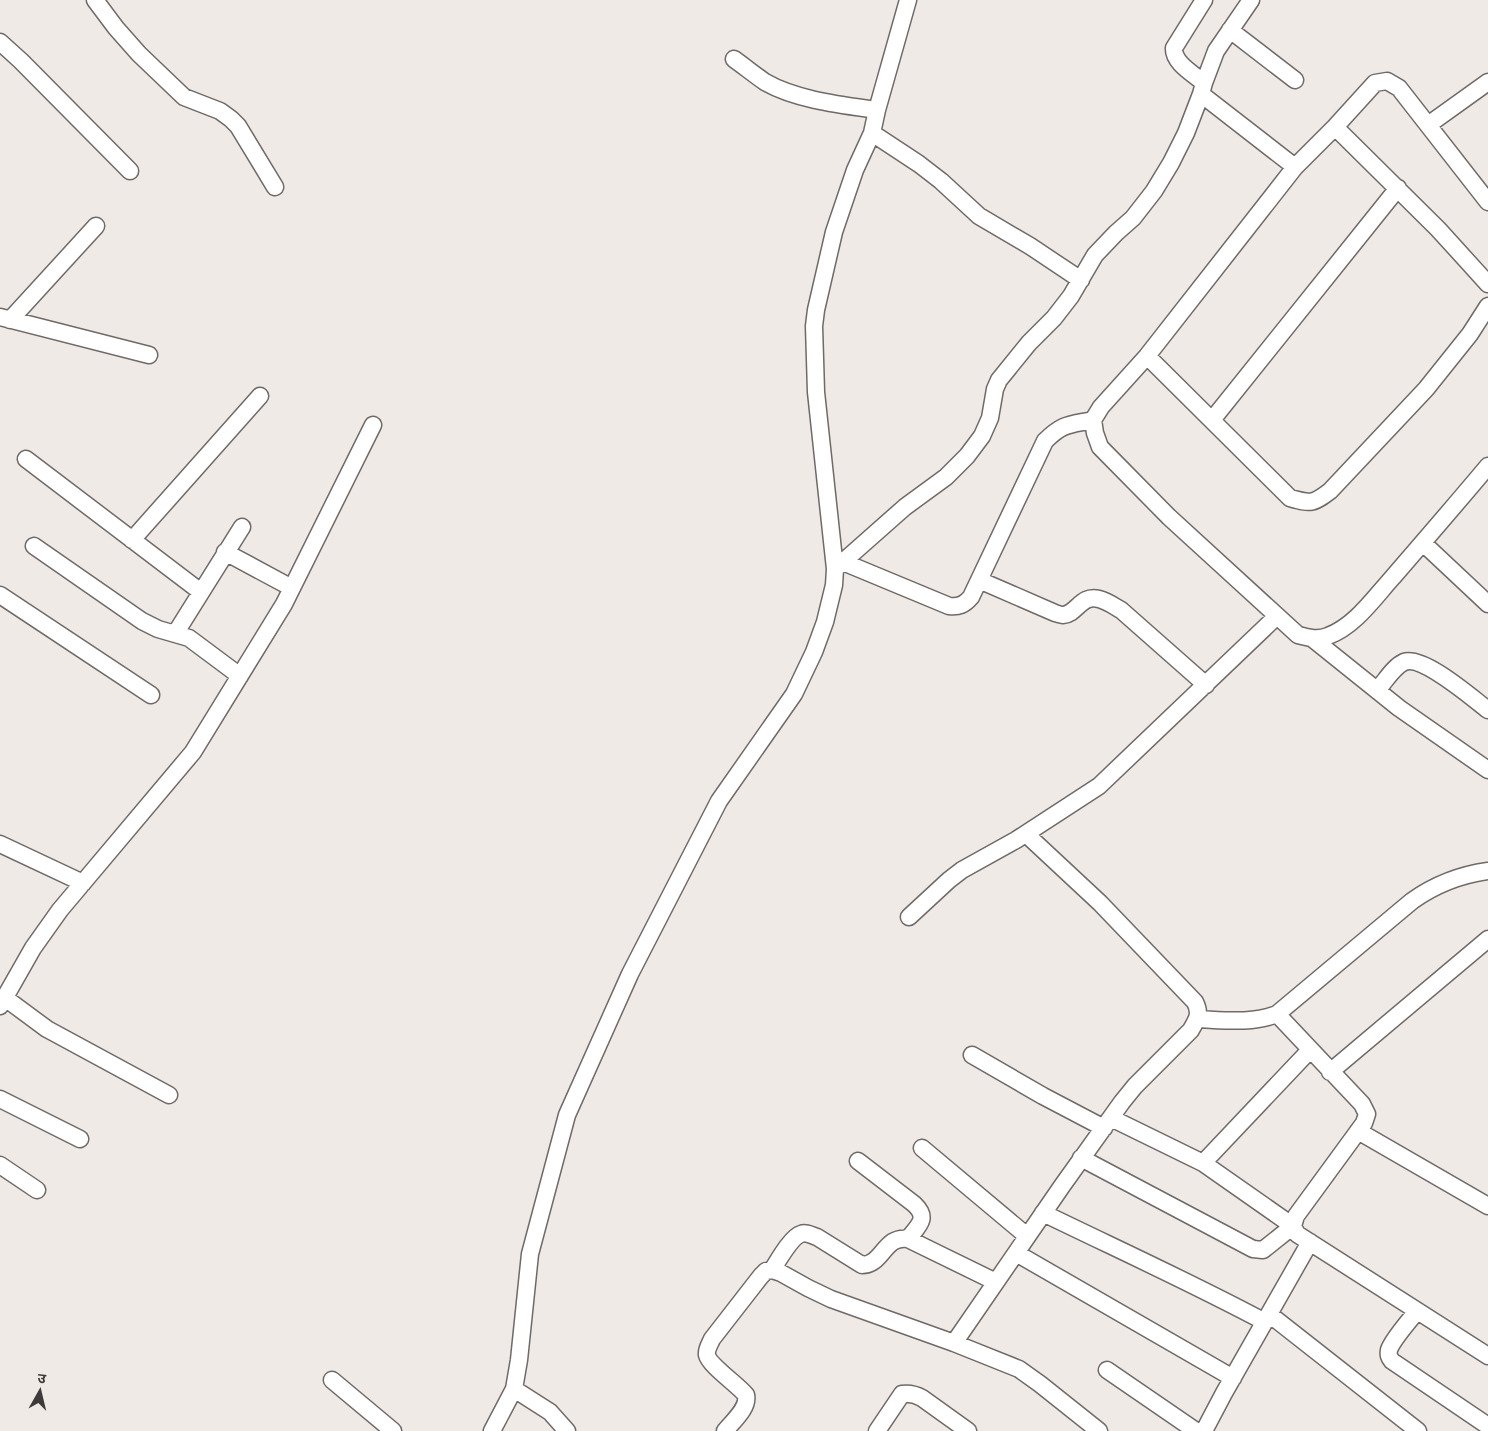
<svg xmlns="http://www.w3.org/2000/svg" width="1488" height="1431" font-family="Commissioner,'Noto Sans Devanagari',sans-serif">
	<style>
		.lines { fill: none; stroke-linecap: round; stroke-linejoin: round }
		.minor-casing { stroke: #6f6a67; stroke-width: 19 }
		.minor { stroke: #fff; stroke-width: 16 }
	</style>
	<rect width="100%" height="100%" fill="#f0eae7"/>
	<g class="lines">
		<defs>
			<path id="minor" d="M95,0l21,28 23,26 45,43 36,14 11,8 7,7 37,61
				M1230,30l65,50
				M0,42l21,19 109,110
				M734,59c11,8 21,16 31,23 31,18 77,23 112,28
				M1204,83c-10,-9 -31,-20 -30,-35l30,-48
				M1201,94l94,73
				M1428,125l60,-43
				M1335,127l103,102 50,55
				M872,133l47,31 22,17 38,35 51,30 51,34
				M0,317l149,38
				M10,320l86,-94
				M1147,356l143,142c21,6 23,6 40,-7l96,-102 44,-55 18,-28
				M1093,420l2,13 5,14 69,70 129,118c11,3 20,5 30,1 27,-10 46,-38 65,-59 32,-37 64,-74 95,-111
				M1212,420l186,-232
				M26,459l175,133
				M132,540l128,-144
				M1423,543l65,61
				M34,546l108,75 16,8 31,9 51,38
				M225,552l67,36
				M843,562l106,44c10,1 15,-1 22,-9l74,-156c18,-18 24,-16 48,-21l8,-13 46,-51 148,-189 40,-40 40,-44 12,-2 12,7 89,114
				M836,568l69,-61 41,-30 21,-21 15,-20 8,-18 5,-29 4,-9 30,-37 25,-25 17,-22 24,-41 21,-22 17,-15 21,-27 17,-28 15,-30 15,-39 3,-11 12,-32 35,-51
				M979,580l76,33c3,1 6,2 8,2 14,-1 18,-21 36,-16 8,2 15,7 22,11l85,75
				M0,595l151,100
				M175,634l67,-107
				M1313,639l86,69 89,62
				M1377,690c8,-8 16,-23 27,-28 19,-7 68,36 84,48
				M0,844l83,39
				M909,917l40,-37 13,-10 54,-30 83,-54 178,-170
				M5,998l42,31 122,66
				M0,1006l33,-58 27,-38 133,-158 91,-148 89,-179
				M1277,1014l85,90 5,10 -3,9 -68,93 -3,10 4,8 191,122
				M1197,1019c26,1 55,5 80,-5l135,-113c24,-17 47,-26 76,-30
				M972,1055l71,41 61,32
				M1330,1072l158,-133
				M0,1099l80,40
				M1358,1131l130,75
				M922,1148l105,88
				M1081,1158l172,91 10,1 30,-24 -90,-63 -92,-45
				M858,1161l56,43c15,14 5,21 -6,35
				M1203,1163l107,-113
				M0,1165l37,25
				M1043,1213c74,36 149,70 222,109
				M1016,1253l217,125
				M772,1270c6,-9 19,-33 29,-36 5,-2 10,1 16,3l45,28c21,0 22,-30 46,-26l88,43
				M1417,1311c-7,9 -25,29 -28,39 -1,5 0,7 3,11l96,65
				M1269,1314l149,117
				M954,1343l108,-157 60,-84 13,-16 56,-56c6,-11 10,-16 4,-28l-95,-99 -74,-69
				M1107,1370l89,61
				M332,1380l61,51
				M514,1389l36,23 17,19
				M492,1431l22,-42 5,-29 11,-106 37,-139 63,-141 89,-173 75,-107 20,-42 11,-30 9,-37 1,-16 -19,-177 -2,-66 2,-16 18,-78 21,-62 17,-37 5,-23 31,-110
				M725,1431c8,-10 24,-23 21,-36 -8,-10 -37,-30 -39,-40 -1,-6 3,-11 5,-16l49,-63 5,-5 6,-1 9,3 27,15 23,11 123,44 65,26 21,15 59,47
				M877,1431l25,-37c8,-1 13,0 20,4l46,33
				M1204,1431l20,-38 86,-151"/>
		</defs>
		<use href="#minor" class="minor-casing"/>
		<use href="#minor" class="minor"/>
	</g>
	<g transform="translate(40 1391) rotate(8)" stroke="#f0eae7" stroke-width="4" paint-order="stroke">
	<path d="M0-4L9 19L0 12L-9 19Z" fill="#3d3b39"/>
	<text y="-8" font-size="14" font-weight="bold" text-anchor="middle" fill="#3d3b39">उ</text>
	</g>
</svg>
